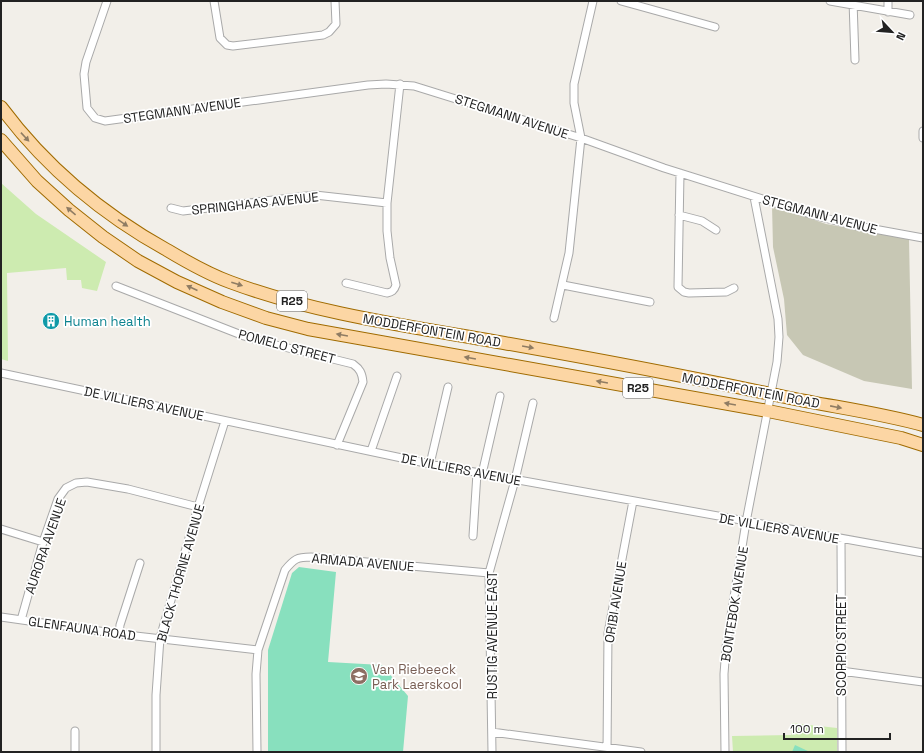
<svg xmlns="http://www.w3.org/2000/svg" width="924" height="753" font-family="'Space Grotesk',sans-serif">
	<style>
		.construction { fill: #c7c7b4 }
		.grass { fill: #cdebb0 }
		.pitch { fill: #88e0be }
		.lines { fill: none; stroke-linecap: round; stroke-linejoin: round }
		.minor-casing { stroke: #a9a9a9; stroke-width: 9 }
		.primary-casing { stroke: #a06b00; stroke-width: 14 }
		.minor { stroke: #fff; stroke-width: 7 }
		.primary { stroke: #fcd6a4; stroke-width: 12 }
		.oneway { fill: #8f7c63 }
		.labels { text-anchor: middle; stroke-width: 3.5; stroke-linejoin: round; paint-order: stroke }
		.shield { fill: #fff; stroke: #646464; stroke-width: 1 }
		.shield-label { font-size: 12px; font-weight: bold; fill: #222 }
		.street-label { font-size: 13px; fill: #222; stroke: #fff }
		.culture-label { font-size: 13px; fill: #0d838f; stroke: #fff; text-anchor: start }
		.education-label { font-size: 13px; fill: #785e54; stroke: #fff; text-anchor: start }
	</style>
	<rect width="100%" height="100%" fill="#f2efe9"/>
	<path class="construction" d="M772,205l54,19 83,15 3,150 -48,-8 -61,-26 -16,-20 -3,-36 -11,-52z"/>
	<path class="grass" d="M1,183l35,31 70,48 -9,29 -15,-3 -1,-8h-14l-1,-12 -59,5 1,88 -7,-2z
		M792,723l45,5v24h-104l-1,-16 59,-1z"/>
	<path class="pitch" d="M299,567l37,5 -8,90 54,3 26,31 -5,56h-135v-102l24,-77z
		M795,745l15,7h-18z"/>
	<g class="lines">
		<defs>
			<path id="minor" d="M107,1l-21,61 -2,12 3,34 8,10 10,3 263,-36 18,-1 28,2 167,52 83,30 149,47 39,10 71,13
				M214,1l6,37 7,7 6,1 90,-11 6,-3 7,-8 -1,-23
				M621,1l94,26
				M830,1l80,14
				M853,1l2,59
				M888,12v-11
				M923,131v7
				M680,173l-2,114 6,5 5,1 37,-1 8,-4
				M171,208l12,3 132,-16 72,8
				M679,215l23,6 14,9
				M346,283l41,10c5,-1 7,-2 9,-8l-6,-27 -3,-27v-28l13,-119
				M563,285l87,17
				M116,286l128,50 20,6 89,22c7,5 9,9 10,18l-26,63
				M554,318l15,-65 12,-115 -7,-35v-19l19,-83
				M1,373l429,91 493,89
				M371,451l26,-75
				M430,464l18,-77
				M482,474l18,-78
				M1,529l42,13
				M473,536l4,-63
				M841,539l1,213
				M1,617l126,18 131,15
				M21,620l22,-78 15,-43 8,-11 10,-5 11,-1 41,7 70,18
				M119,634l1,-9 20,-62
				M841,671l82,11
				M492,732l149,20
				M75,752v-21
				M156,752v-57l4,-57 38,-131 27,-86
				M257,752l-1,-78 2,-24 27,-80c9,-11 12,-13 26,-13l178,16
				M492,752l-3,-179 26,-93 18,-77
				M607,752l1,-119 25,-132
				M725,752l-1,-78 2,-27 20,-125 31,-160 2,-25 -1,-18 -24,-122"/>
			<path id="primary" d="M1,107c44,59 101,107 166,143 20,12 41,24 63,32 85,32 184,45 274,61 96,17 191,35 286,55 44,9 90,15 133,27
				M1,140l36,41 32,29 34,27 35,24 39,21 45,20 44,16 42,11 460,82 133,27 22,7"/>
		</defs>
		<use href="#minor" class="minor-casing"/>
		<use href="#primary" class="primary-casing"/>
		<use href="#minor" class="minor"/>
		<use href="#primary" class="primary"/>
	</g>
	<defs><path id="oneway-solid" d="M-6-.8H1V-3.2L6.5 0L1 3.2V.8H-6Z"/></defs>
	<g class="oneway">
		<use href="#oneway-solid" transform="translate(25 137) rotate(47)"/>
		<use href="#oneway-solid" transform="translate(71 211) rotate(-140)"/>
		<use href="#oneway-solid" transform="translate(123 223) rotate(34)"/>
		<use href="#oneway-solid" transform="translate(237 284) rotate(18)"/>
		<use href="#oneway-solid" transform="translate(192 288) rotate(-156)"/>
		<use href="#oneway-solid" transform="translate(342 335) rotate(-170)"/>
		<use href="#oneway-solid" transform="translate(528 347) rotate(10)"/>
		<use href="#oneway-solid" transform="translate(470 358) rotate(-170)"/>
		<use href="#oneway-solid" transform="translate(602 382) rotate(-170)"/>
		<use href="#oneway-solid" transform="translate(730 404) rotate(-170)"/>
		<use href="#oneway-solid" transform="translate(836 407) rotate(11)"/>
	</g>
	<defs>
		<symbol id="building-disc" viewBox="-11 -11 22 22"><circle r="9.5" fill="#0f9aa8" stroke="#fff"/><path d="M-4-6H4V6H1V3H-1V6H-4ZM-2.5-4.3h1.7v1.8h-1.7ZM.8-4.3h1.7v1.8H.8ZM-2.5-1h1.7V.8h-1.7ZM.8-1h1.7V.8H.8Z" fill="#fff"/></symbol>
		<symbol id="school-disc" viewBox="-11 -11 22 22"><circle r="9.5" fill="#8d6e63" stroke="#fff"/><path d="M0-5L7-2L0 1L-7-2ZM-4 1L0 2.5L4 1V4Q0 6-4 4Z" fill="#fff"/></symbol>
	</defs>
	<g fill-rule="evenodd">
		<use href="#building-disc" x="41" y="311" width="20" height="20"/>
		<use href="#school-disc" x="349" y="666" width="20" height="20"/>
	</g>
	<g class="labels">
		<g class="shield">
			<rect x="277" y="291" width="30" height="20" rx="3"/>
			<rect x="623" y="378" width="30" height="20" rx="3"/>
		</g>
		<g class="shield-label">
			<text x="292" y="305">R25</text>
			<text x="638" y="392">R25</text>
		</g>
		<g class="street-label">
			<text transform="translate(182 110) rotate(-8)" y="5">STEGMANN AVENUE</text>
			<text transform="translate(512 116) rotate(18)" y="5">STEGMANN AVENUE</text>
			<text transform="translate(255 203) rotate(-6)" y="5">SPRINGHAAS AVENUE</text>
			<text transform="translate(820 214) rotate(15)" y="5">STEGMANN AVENUE</text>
			<text transform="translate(432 330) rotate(10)" y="5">MODDERFONTEIN ROAD</text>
			<text transform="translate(287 346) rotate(15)" y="5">POMELO STREET</text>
			<text transform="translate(751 390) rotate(11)" y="5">MODDERFONTEIN ROAD</text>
			<text transform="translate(144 403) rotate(12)" y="5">DE VILLIERS AVENUE</text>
			<text transform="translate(461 469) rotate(11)" y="5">DE VILLIERS AVENUE</text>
			<text transform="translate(779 528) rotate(10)" y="5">DE VILLIERS AVENUE</text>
			<text transform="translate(45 546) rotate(-71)" y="5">AURORA AVENUE</text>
			<text transform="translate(363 562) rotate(5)" y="5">ARMADA AVENUE</text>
			<text transform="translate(180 573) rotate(-74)" y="5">BLACK THORNE AVENUE</text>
			<text transform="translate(615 602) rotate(-81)" y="5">ORIBI AVENUE</text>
			<text transform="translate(734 604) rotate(-81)" y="5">BONTEBOK AVENUE</text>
			<text transform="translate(82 628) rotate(8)" y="5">GLENFAUNA ROAD</text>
			<text transform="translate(492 635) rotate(-90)" y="5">RUSTIG AVENUE EAST</text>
			<text transform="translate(841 645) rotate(-90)" y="5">SCORPIO STREET</text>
		</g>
		<g class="culture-label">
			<text x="64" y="326">Human health</text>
		</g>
		<g class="education-label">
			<text x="372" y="674">Van Riebeeck<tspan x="372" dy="15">Park Laerskool</tspan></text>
		</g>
	</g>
	<rect width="924" height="753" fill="none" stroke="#222222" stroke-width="4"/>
	<g transform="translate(892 32) rotate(116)" stroke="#ffffff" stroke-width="3" paint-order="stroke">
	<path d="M0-3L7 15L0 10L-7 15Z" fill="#222222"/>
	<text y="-6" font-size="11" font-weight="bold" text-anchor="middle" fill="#222222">N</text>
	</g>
	<path d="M784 733v6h106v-6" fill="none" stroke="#222222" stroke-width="2"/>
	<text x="790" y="733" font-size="12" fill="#222222" stroke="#ffffff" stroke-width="3" paint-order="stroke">100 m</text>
</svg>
